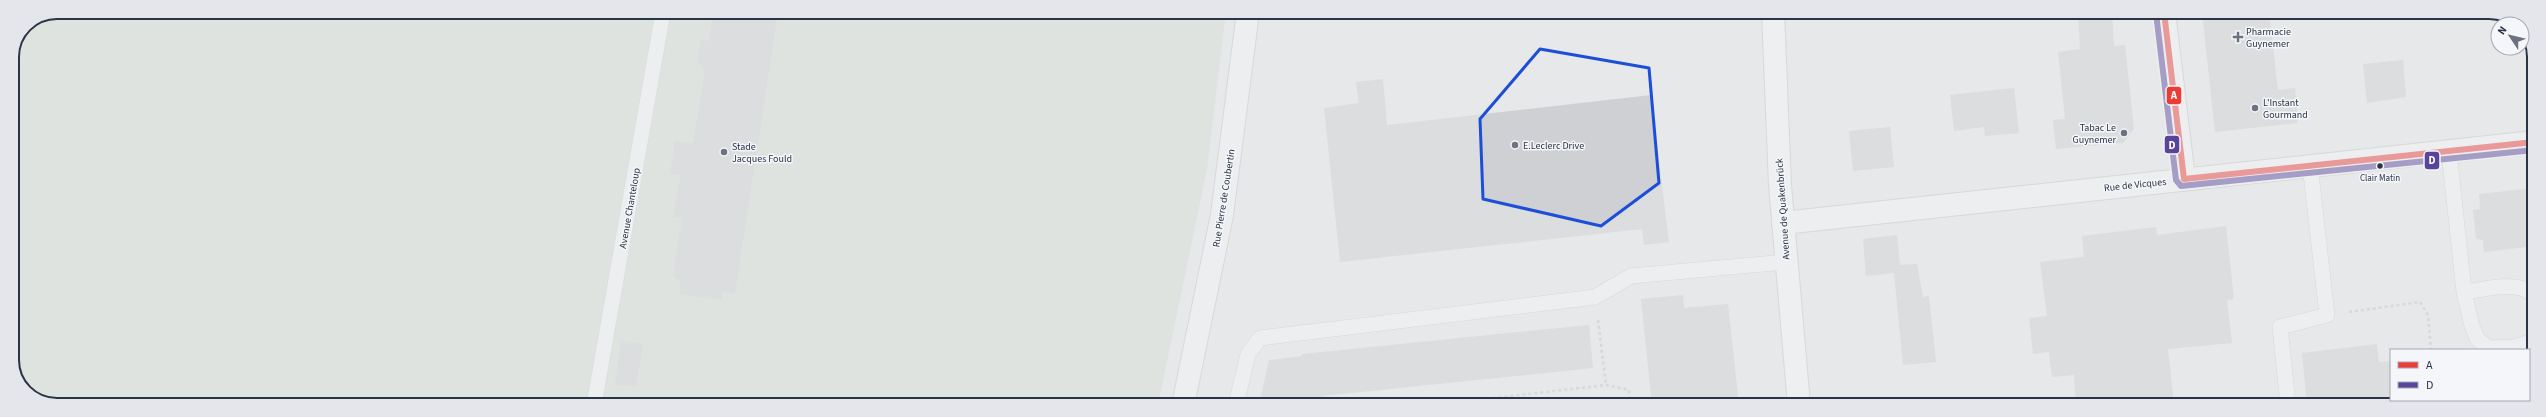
<svg xmlns="http://www.w3.org/2000/svg" width="2546" height="417" font-family="'Source Sans 3',sans-serif">
	<style>
		.green { fill: #d6ded6 }
		.building { fill: #ced0d3 }
		.lines { fill: none; stroke-linecap: round; stroke-linejoin: round }
		.service-casing { stroke: #c4c6c8; stroke-width: 16 }
		.minor-casing { stroke: #c4c6c8; stroke-width: 24 }
		.secondary-casing { stroke: #c4c6c8; stroke-width: 24 }
		.path { stroke: #c5c6ca; stroke-width: 2.5; stroke-dasharray: 3 3; stroke-linecap: butt }
		.service { stroke: #f5f6f7; stroke-width: 15 }
		.minor { stroke: #f5f6f7; stroke-width: 22 }
		.secondary { stroke: #f8f8f8; stroke-width: 22 }
		.bus-1-casing { stroke: #f4f6f9; stroke-width: 9 }
		.bus-2-casing { stroke: #f4f6f9; stroke-width: 9 }
		.bus-1 { stroke: #ed3b36; stroke-width: 6 }
		.bus-2 { stroke: #584499; stroke-width: 6 }
		.marked { fill: none; stroke: #1d4ed8; stroke-width: 3; stroke-linejoin: round }
		.poi-dot { fill: #6c737f; stroke: #f4f6f9; stroke-width: 1.5 }
		.bus-dot { fill: #2b3445; stroke: #f4f6f9; stroke-width: 1.5 }
		.labels { text-anchor: middle; stroke-width: 3; stroke-linejoin: round; paint-order: stroke }
		.bus-label { font-size: 9px; fill: #2b3445; stroke: #f4f6f9 }
		.poi-label { font-size: 10px; fill: #2b3445; stroke: #f4f6f9; text-anchor: start }
		.street-label { font-size: 10px; fill: #2b3445; stroke: #f4f6f9 }
		.rim { fill: none; stroke: #2b3445; stroke-width: 2 }
		.line-badge { stroke: #f4f6f9; stroke-width: 1.5 }
		.badge-label { font-size: 11px; text-anchor: middle; font-weight: bold; fill: #fff }
	</style>
	<rect width="100%" height="100%" fill="#e6e8ea"/>
	<path class="green" d="M57,12h1169l-19,157 -49,236h-1107l-26,-13 -13,-26v-309l13,-32z"/>
	<path class="building" d="M713,12h65l-43,281 -12,-1 -2,8 -42,-6 2,-11 -8,-7 9,-58 -9,-1 8,-42 -11,-2 5,-32 18,2 12,-72 -8,-10 4,-21 8,1z
		M2078,12h34l2,34 11,-1 9,84 -11,14 -67,6 -3,-29 12,-1 -7,-67 22,-3z
		M2202,12h67l9,78 17,-2 3,35 -83,9z
		M2403,60l3,37 -39,6 -4,-39z
		M1383,79l4,46 264,-30 18,147 -25,3 -2,-16 -302,33 -16,-154 35,-5 -3,-21z
		M2014,88l5,45 -34,3 -1,-9 -30,4 -4,-36z
		M1890,127l4,40 -41,4 -4,-40z
		M2534,188v58l-50,6 -1,-12 -7,-1 -3,-29 7,-1 -1,-15z
		M2226,226l8,73 -7,1 5,43 -64,6 6,56h-98l-2,-30 -22,2 -3,-25 -16,2 -4,-36 18,-2 -7,-54 44,-5 -2,-21 74,-9 1,8z
		M1897,235l3,30 17,-1 6,33 6,-1 7,66 -33,3 -9,-92 -28,3 -3,-37z
		M1683,295l1,13 44,-4 11,101h-87l-11,-106z
		M1589,325l4,43 -271,28 1,8 -64,1 10,-45 33,-4v-2z
		M621,341l22,3 -7,43 -21,-3z
		M2377,344l2,18 12,-1v44h-84l-5,-52z"/>
	<g class="lines">
		<defs>
			<path id="service" d="M2449,151l15,141 8,34 6,14 11,8 25,-1 20,-6
				M2464,292c20,-2 53,-13 70,3
				M594,405l69,-393
				M1236,405l12,-51 12,-16 335,-41 36,-21 155,-14
				M2288,405l-8,-78 47,-12 -17,-150"/>
			<path id="minor" d="M2164,12l20,167
				M1783,223l751,-81
				M1183,405l39,-190 26,-203"/>
			<path id="secondary" d="M1773,12l7,173 19,220"/>
		</defs>
		<use href="#service" class="service-casing"/>
		<use href="#minor" class="minor-casing"/>
		<use href="#secondary" class="secondary-casing"/>
		<path class="path" d="M2349,312l71,-10 8,13 3,35
			M1598,320l8,65
			M1433,405l173,-20 23,5 1,15"/>
		<use href="#service" class="service"/>
		<use href="#minor" class="minor"/>
		<use href="#secondary" class="secondary"/>
		<defs>
			<path id="bus-1" d="M2164,12l20,167
				M2184,179l350,-37"/>
			<path id="bus-2" d="M2156,13l20,167 5,6 353,-36"/>
		</defs>
		<use href="#bus-1" class="bus-1-casing"/>
		<use href="#bus-2" class="bus-2-casing"/>
		<use href="#bus-1" class="bus-1"/>
		<use href="#bus-2" class="bus-2"/>
	</g>
	<path d="M0 0H2546V417H0ZM1540,49l109,19 10,115 -58,43 -118,-27 -3,-80z" fill="#e6e8ea" fill-opacity=".55" fill-rule="evenodd"/>
	<path class="marked" d="M1540,49l109,19 10,115 -58,43 -118,-27 -3,-80z"/>
	<g class="poi-dot">
		<path d="M2236 31h4v4h4v4h-4v4h-4v-4h-4v-4h4z"/>
		<circle cx="2255" cy="108" r="4"/>
		<circle cx="2124" cy="133" r="4"/>
		<circle cx="1515" cy="145" r="4"/>
		<circle cx="724" cy="152" r="4"/>
	</g>
	<circle class="bus-dot" cx="2380" cy="166" r="3.5"/>
	<g class="labels">
		<g class="bus-label">
			<text x="2380" y="181">Clair Matin</text>
		</g>
		<g class="poi-label">
			<text x="2246" y="35">Pharmacie<tspan x="2246" dy="12">Guynemer</tspan></text>
			<text x="2263" y="106">L'Instant<tspan x="2263" dy="12">Gourmand</tspan></text>
			<text x="2116" y="131" text-anchor="end">Tabac Le<tspan x="2116" dy="12">Guynemer</tspan></text>
			<text x="1523" y="149">E.Leclerc Drive</text>
			<text x="732" y="150">Stade<tspan x="732" dy="12">Jacques Fould</tspan></text>
		</g>
		<g class="street-label">
			<text transform="translate(2135 184) rotate(-6)" y="4">Rue de Vicques</text>
			<text transform="translate(1223 198) rotate(-81)" y="4">Rue Pierre de Coubertin</text>
			<text transform="translate(629 208) rotate(-80)" y="4">Avenue Chanteloup</text>
			<text transform="translate(1782 209) rotate(-94)" y="4">Avenue de Quakenbrück</text>
		</g>
	</g>
	<path d="M0 0H2546V417H0ZM57 19H2489A38 38 0 0 1 2527 57V360A38 38 0 0 1 2489 398H57A38 38 0 0 1 19 360V57A38 38 0 0 1 57 19Z" fill="#e4e6eb" fill-rule="evenodd"/>
	<path class="rim" d="M57 19H2489A38 38 0 0 1 2527 57V360A38 38 0 0 1 2489 398H57A38 38 0 0 1 19 360V57A38 38 0 0 1 57 19Z"/>
	<g class="line-badge">
		<rect x="2166" y="86" width="16" height="19" rx="4" fill="#ed3b36"/>
		<rect x="2164" y="135" width="16" height="19" rx="4" fill="#584499"/>
		<rect x="2424" y="151" width="16" height="19" rx="4" fill="#584499"/>
	</g>
	<g class="badge-label">
		<text x="2174" y="99">A</text>
		<text x="2172" y="149">D</text>
		<text x="2432" y="164">D</text>
	</g>
	<rect x="2390" y="349" width="140" height="52" fill="#f4f6f9" stroke="#a4a8b1"/>
	<rect x="2398" y="362" width="20" height="6" fill="#ed3b36" stroke="#a4a8b1"/>
	<text x="2426" y="369" font-size="12" fill="#2b3445">A</text>
	<rect x="2398" y="382" width="20" height="6" fill="#584499" stroke="#a4a8b1"/>
	<text x="2426" y="389" font-size="12" fill="#2b3445">D</text>
	<g transform="translate(2510 36) rotate(305)"><circle r="19" fill="#f4f6f9" stroke="#a4a8b1"/>
	<path d="M0-3L7 15L0 10L-7 15Z" fill="#6c737f"/>
	<text y="-6" font-size="11" font-weight="bold" text-anchor="middle" fill="#2b3445">N</text>
	</g>
</svg>
